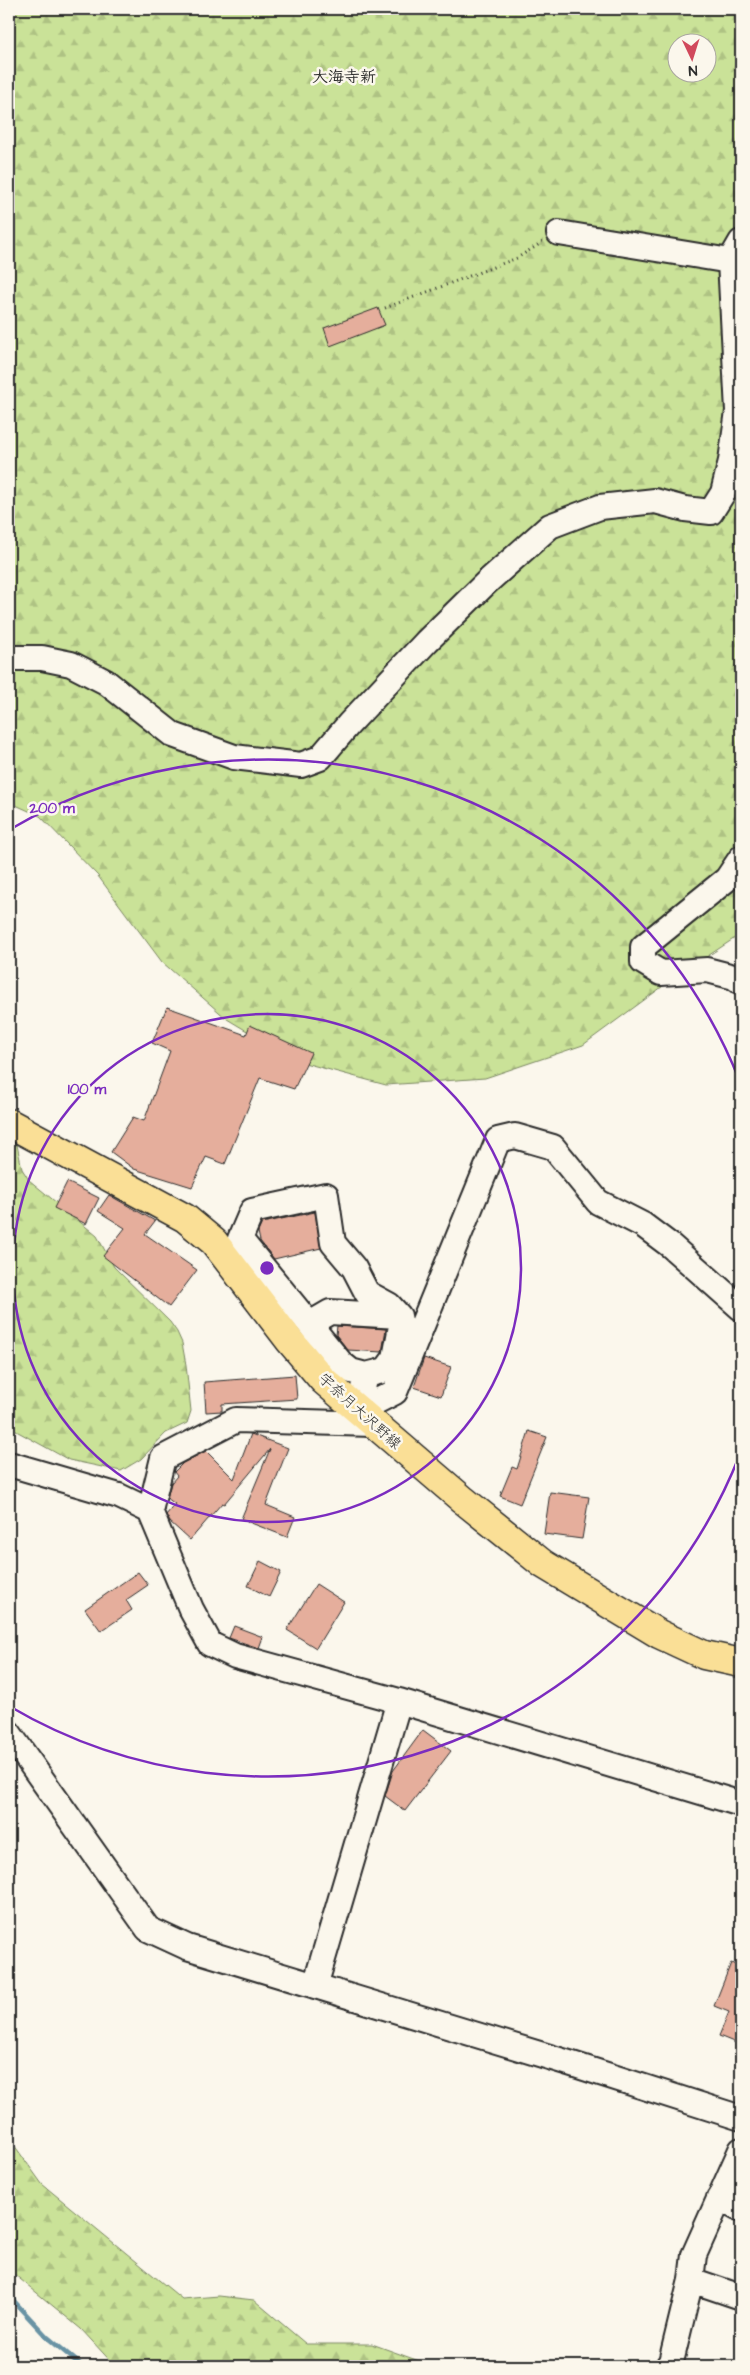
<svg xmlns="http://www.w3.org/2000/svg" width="750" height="2375" font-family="'Architects Daughter','Klee One',sans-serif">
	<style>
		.forest { fill: url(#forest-firs); stroke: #7a8662; fill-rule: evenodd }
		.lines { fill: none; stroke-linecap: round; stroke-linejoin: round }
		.stream { stroke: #6993a4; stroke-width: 5 }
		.building { fill: #e5ae9c; stroke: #2b2b2b }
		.minor-casing { stroke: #2b2b2b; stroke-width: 28 }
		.major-casing { stroke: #2b2b2b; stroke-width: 31 }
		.path { stroke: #2b2b2b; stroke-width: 3; stroke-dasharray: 1 4; stroke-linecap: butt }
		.minor { stroke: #fbf7ec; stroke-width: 24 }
		.major { stroke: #fadf96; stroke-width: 28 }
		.ring { fill: none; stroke: #7b2cbf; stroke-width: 2.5 }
		.labels { text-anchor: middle; stroke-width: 5; stroke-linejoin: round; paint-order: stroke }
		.street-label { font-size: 15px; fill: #2b2b2b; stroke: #fbf7ec }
		.neighbourhood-label { font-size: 16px; font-weight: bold; fill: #2b2b2b; stroke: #fbf7ec }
		.centre { fill: #7b2cbf; stroke: #fbf7ec; stroke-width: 2.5 }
		.ring-label { font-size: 15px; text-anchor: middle; font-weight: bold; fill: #7b2cbf; stroke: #fbf7ec; stroke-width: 5; stroke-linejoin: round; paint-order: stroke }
	</style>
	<defs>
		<pattern id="forest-firs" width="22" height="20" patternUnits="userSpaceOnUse" patternTransform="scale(1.25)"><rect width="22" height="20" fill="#cae298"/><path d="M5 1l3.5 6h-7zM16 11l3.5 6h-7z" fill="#aec283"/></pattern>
	</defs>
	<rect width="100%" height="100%" fill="#fbf7ec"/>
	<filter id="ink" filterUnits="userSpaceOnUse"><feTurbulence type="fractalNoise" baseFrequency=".02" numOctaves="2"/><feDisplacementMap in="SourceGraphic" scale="10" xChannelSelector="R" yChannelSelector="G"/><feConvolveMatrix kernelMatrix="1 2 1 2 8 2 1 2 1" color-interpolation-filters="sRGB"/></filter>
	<g filter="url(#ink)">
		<path class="forest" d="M9,9h732v925l-71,47 -87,64 -98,33 -99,7 -89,-24 -70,-42 -65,-57 -64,-86 -58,-60 -31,-14zM678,42h30v30h-30z
			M9,1141l8,4 5,24 7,11 68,56 17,31 56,55 7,10 5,11 4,22 5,46 -4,12 -21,10 -25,26 -20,12 -52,-11 -60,-33z
			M9,2138l33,46 140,115 37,-3 35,4 52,44h66l61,22h-318l-34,-37 -72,-59z"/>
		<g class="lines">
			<path class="stream" d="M9,2296l38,41 35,29"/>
		</g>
		<path class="building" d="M378,308l7,17 -55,21 -6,-18z
			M167,1007l79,28 4,-10 61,28 -17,36 -34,-11 -35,86 -19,-7 -14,30 -58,-18 -23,-17 22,-35 11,4 26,-70 -18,-8z
			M67,1182l32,16 -13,26 -32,-16z
			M109,1195l46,26 -10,13 52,36 -28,37 -66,-51 22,-28 -27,-17z
			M315,1212l6,36 -47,11 -14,-18 -2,-9 4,-9z
			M337,1326l49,3 -4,23 -34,-2 -12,-15z
			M424,1358l27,9 -10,29 -27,-9z
			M295,1375l2,24 -75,5v7l-16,1 -2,-30z
			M529,1431l18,6 -27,67 -20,-8 12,-29 5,2z
			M251,1434l37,14 -22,57 29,12 -8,20 -46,-18 29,-70 -46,55 -2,-1 -32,37 -20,-18 -4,-7 9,-11 -8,-6 4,-15 6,-7 -3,-4 9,-9 23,-12 28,28z
			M550,1492l39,5 -7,42 -38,-5z
			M260,1561l21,11 -12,25 -21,-11z
			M138,1572l10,13 -22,15 6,10 -31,21 -16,-22z
			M316,1584l28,18 -28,46 -29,-18z
			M234,1626l29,11 -4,11 -30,-10z
			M423,1730l28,21 -46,60 -20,-15 8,-25z
			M731,1963l10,4v78l-22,-9 10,-24 -15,-6z"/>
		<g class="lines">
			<defs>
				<path id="minor" d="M559,233l171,28
					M9,658h33l29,6 35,18 67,53 61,22 67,8 19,-7 29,-34 78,-83 60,-59 63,-56 50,-19 55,-6 30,8 26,3 12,-19 8,-32 7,-50 -8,-150 11,-19
					M741,858l-14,21 -84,68v15l18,11 46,-3 27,7 7,5
					M314,1332l4,-13 12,-7 69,4
					M358,1411l37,-19 103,-252 17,-4 38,11 45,55 45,23 28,21 70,62
					M358,1411l8,-36 20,-5 9,-12 6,-32 -2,-10 -10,-11 -22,-12 -13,-25 -21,-25 -7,-48 -74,16 -12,28 101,124 10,8 15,4
					M372,1424l-136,-4 -73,38 -13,53 41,98 19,35 25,12 164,45 342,103
					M9,1464l110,32 31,15
					M9,1733l139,196 39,18 382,116 172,55
					M315,1986l84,-285
					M719,2198l22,12
					M691,2280l50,17
					M668,2366l3,-4 20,-82 3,-25 47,-105"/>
				<path id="major" d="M9,1123l176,95 29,24 76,99 33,39 139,119 81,65 116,70 45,21 37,8"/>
			</defs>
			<use href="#minor" class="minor-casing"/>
			<use href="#major" class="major-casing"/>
			<path class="path" d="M385,308l132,-50 26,-16"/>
			<use href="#minor" class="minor"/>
			<use href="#major" class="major"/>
		</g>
	</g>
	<g class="ring">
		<circle cx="267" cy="1268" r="254"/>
		<path d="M740 1454A508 508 0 0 1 9 1706M9 830A508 508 0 0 1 740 1082"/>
	</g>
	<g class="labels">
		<g class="street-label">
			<text transform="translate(360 1411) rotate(42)" y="5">宇奈月大沢野線</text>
		</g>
		<g class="neighbourhood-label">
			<text x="344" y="82">大海寺新</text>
		</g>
	</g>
	<circle cx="267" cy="1268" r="8" class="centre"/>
	<g class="ring-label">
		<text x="52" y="813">200 m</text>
		<text x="87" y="1094">100 m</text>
	</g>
	<rect width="750" height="2375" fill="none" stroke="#fbf7ec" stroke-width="30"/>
	<rect x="15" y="15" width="720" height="2345" fill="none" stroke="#2b2b2b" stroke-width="2" filter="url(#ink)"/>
	<g transform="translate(692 58) rotate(176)"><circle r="24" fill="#fbf7ec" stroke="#a8a59f"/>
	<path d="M0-4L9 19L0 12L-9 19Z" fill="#d1495b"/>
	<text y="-8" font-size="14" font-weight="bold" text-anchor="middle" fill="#2b2b2b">N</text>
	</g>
</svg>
